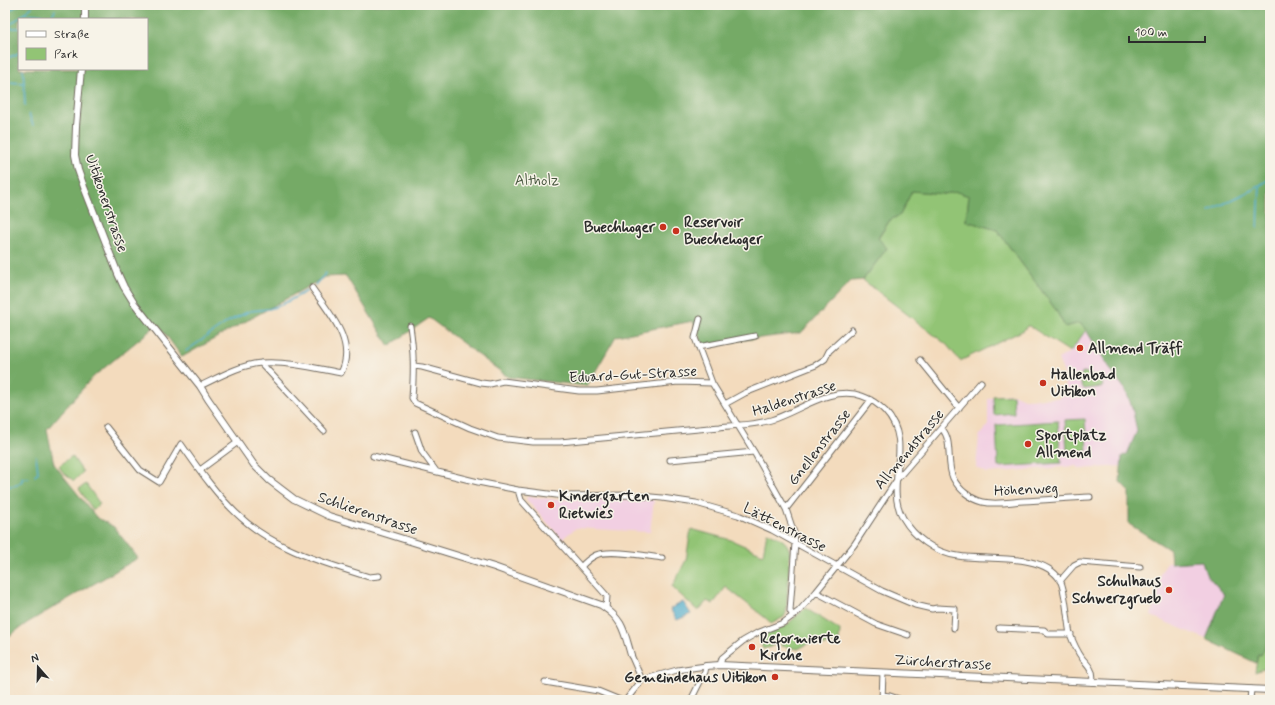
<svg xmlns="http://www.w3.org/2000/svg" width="1275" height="705" font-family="Mynerve,sans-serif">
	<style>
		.built { fill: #f2cfe2 }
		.green { fill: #92c475; stroke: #5e7850 }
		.forest { fill: #75aa66; stroke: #506a48; fill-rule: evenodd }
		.water { fill: #4baaca; stroke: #3b6a7a }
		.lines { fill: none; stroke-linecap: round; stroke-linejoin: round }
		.stream { stroke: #4baaca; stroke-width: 1.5 }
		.minor-casing { stroke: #71695e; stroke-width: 7 }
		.tertiary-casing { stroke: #71695e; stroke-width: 8 }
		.minor { stroke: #fff; stroke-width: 5 }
		.tertiary { stroke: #fff; stroke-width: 6 }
		.poi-dot { fill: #c8321e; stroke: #f7f3e8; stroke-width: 1.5 }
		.labels { text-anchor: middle; stroke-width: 3; stroke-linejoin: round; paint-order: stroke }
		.park-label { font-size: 15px; fill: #4a5941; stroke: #f7f3e8 }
		.street-label { font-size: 15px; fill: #2b2b2b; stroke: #f7f3e8 }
		.poi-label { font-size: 15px; font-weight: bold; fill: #2b2b2b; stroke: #f7f3e8; text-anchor: start }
	</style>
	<rect width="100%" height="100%" fill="#f7f3e8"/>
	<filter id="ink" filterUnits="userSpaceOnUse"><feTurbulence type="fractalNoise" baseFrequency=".025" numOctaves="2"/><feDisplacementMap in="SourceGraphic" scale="8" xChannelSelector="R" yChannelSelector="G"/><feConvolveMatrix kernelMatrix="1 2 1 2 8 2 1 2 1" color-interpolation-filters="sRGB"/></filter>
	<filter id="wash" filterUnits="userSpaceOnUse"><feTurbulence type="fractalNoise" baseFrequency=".012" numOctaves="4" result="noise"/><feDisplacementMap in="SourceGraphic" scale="16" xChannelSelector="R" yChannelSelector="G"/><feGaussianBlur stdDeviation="0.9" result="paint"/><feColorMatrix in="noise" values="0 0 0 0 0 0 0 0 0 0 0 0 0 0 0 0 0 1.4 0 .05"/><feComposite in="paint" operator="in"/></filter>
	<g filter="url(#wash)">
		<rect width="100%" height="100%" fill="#f3dbbd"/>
		<path class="built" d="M1086,330l26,42 13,17 7,18 5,24 -10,23 -5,2v10l-42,3 -3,-3 -90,7 -11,-6 3,-31 9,-11v-26l10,-4 15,-1 11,5 35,-1 7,-6 -1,-16 -7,-17 12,-7z
			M528,496l30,4 30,-1 66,1 -4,32 -74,-4 -14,11 -36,-40z
			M1202,560l4,14 18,20 -18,45 -55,-23 10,-44 7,-10z"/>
		<path class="green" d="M912,191l31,3 14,-2 12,4 -3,25 31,9 59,80 9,17 15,-4 6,7 -16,22 -41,-26h-2l-3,4 -64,31 -13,-16 -84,-65 24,-32 -9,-9 12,-19 10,-5z
			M1083,372c5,0 17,8 20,13l-1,2 -18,2c-4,-5 -5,-12 -1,-17z
			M1013,395l1,18 -20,2 -1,-19z
			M1085,419l2,31 -20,2 -2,-32z
			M1058,421l3,42 -63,4 -2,-42z
			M72,456l11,16 -9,9 -12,-10 -3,-5z
			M86,484l14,20 -7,6 -14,-21z
			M691,529l40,11 32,14 4,-22c11,5 21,8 23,21l-4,60 -2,4 -13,7 -3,-4 -42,-33 -13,17 -6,-3 -9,10 -26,-24 14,-27z
			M805,608l35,22 -1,11c-12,5 -16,6 -26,0l-15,8 -17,-3v-5l-11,6 -7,2 -4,-11 2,-3 25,-9z
			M1270,636v33h-7l-8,3 3,-18 3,1z"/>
		<path class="forest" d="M5,5h1265v631l-9,19 -3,-1 -2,9 -50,-24 18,-45 -18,-20 -4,-13 -31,2 -1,-13 -41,-26v-33l-9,-9 2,-26 5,-2 10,-23 -5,-24 -7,-18 -13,-17 -26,-42 -6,-7 -15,4 -9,-17 -59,-80 -31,-9 3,-25 -12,-4 -14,2 -31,-3 -12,24 -10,5 -12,18 9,10 -24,32 -12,1 -50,52 -98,12 -10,-24 -77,15 -29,50 -79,-9 -79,-59 -40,28 -43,-70 -21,1 -143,80 -24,-33 -65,53 -46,52 7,35 42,53 18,10 24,31 -111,65 -22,16zM19,19h128v50h-128z"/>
		<path class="water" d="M683,602l8,12 -14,6 -7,-11z"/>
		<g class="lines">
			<path class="stream" d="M5,7l4,-2
				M5,13l13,-8
				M24,13l18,2
				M50,19l5,-9
				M6,28l26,-21
				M7,28h12
				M5,59l14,-6
				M5,69h4
				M23,69l1,14
				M5,82l19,1 1,22
				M29,114l4,11
				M1209,211l43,-21 18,-11
				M1258,228l2,-43
				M315,285l11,-12
				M186,351l43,-30 21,-10 19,-2 12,-4 26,-14
				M35,476l3,-4 -2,-16
				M5,487l12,-2 5,-4v-3h7"/>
		</g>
	</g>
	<g filter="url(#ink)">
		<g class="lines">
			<defs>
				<path id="minor" d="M700,319l-5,19 17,45 42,69 32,57 8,24 1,10 -5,68 3,5
					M410,326c4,27 4,45 2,72l3,5 55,25 28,10 35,4h27l160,-15c17,-2 34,-2 51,-7 29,-9 60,-35 91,-24 9,3 16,8 23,15 31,33 -2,73 18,107 11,19 32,35 55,38 29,5 85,-4 102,24 6,11 7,40 10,54 3,8 7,17 12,24 3,4 7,7 9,12 2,3 2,8 1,12
					M698,347l57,-11
					M920,360l39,48
					M261,363l63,68
					M414,366l8,1 59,16 9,1 13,-3 76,10h18l81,-9 34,1
					M200,386c19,-9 40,-21 61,-23 26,-2 54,5 80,10 16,-31 -12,-60 -29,-85
					M725,404l20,-11 71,-28 9,-6 4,-8 23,-21
					M106,427l34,43 19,12 22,-38c17,24 34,49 55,69 37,36 85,49 133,64l10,-1
					M942,429c11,11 4,34 11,49 6,12 18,21 30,24 13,3 27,0 40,-1 22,-1 45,-3 67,-4
					M415,432l7,20 14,19
					M373,456l105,26 40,8 46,6 66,-1 32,3 34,5 42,12 34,15 110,61 33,14 17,4 5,-1 18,1 -1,19
					M670,460l84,-8
					M200,470l38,-28
					M518,490l3,10 86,96 -1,13
					M786,509l85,-109
					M581,567c4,-5 9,-9 15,-12 13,-6 50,1 66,3
					M1060,581l14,-16 6,-3 60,5
					M816,592l60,32 32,11
					M999,628l45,2 4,4h23
					M631,655l11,25
					M720,665l2,-7 21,-17 14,-8 26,-10 16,-12 17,-19 38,-47 44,-67 83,-96
					M545,682l53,9 22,9
					M882,695l8,1 12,4
					M626,700l16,-20 35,-10 29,-4 -1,6 -14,28
					M882,700l1,-27
					M1250,700l1,-11"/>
				<path id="tertiary" d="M85,5v14
					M81,69l-5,57 -1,29 3,15 6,17 34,87 6,13 10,16 66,83 8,13 46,66 15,15 25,19 35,17 165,51 107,38c22,14 23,26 30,50
					M706,666l14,-1 550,25"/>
			</defs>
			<use href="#minor" class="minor-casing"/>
			<use href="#tertiary" class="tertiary-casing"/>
			<use href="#minor" class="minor"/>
			<use href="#tertiary" class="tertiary"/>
		</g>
	</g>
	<g class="poi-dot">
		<circle cx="663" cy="227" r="4"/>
		<circle cx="676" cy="231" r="4"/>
		<circle cx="1080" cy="348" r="4"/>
		<circle cx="1043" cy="383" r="4"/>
		<circle cx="1028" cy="444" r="4"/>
		<circle cx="551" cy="505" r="4"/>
		<circle cx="1169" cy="590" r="4"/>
		<circle cx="752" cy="647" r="4"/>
		<circle cx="775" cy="677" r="4"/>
	</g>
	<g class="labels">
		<g class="park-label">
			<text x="537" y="185">Altholz</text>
		</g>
		<g class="street-label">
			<text transform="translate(107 203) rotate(71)" y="5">Uitikonerstrasse</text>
			<text transform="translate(633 374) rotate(-3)" y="5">Eduard-Gut-Strasse</text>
			<text transform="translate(794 398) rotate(-18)" y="5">Haldenstrasse</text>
			<text transform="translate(819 447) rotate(-52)" y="5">Gnellenstrasse</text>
			<text transform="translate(909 449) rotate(-50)" y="5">Allmendstrasse</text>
			<text transform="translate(1026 489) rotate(-3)" y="5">Höhenweg</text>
			<text transform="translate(368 513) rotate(19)" y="5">Schlierenstrasse</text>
			<text transform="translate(785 527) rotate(27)" y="5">Lättenstrasse</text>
			<text transform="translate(943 662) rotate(3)" y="5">Zürcherstrasse</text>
		</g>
		<g class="poi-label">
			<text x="684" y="227">Reservoir<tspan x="684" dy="17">Buechehoger</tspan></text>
			<text x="655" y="232" text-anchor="end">Buechhoger</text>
			<text x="1088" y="353">Allmend Träff</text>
			<text x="1051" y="379">Hallenbad<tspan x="1051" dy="17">Uitikon</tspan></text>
			<text x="1036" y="440">Sportplatz<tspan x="1036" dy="17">Allmend</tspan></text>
			<text x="559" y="501">Kindergarten<tspan x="559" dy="17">Rietwies</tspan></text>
			<text x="1161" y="586" text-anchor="end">Schulhaus<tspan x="1161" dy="17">Schwerzgrueb</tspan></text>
			<text x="760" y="643">Reformierte<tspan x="760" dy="17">Kirche</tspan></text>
			<text x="767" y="682" text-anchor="end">Gemeindehaus Uitikon</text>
		</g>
	</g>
	<rect width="1275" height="705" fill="none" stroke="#f7f3e8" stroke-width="20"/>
	<rect x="18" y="18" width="130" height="52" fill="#f7f3e8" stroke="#a5a39c"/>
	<rect x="26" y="31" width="20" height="6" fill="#ffffff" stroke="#a5a39c"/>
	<text x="54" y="38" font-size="12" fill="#2b2b2b">Straße</text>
	<rect x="26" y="48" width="20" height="12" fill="#92c475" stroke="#a5a39c"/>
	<text x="54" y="58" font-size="12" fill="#2b2b2b">Park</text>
	<g transform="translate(38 667) rotate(340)" stroke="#f7f3e8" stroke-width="3" paint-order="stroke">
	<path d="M0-3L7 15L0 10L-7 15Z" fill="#2b2b2b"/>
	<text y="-6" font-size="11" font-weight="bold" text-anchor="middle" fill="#2b2b2b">N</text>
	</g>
	<path d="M1129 36v6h76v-6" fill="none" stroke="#2b2b2b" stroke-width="2"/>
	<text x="1135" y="36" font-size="12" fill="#2b2b2b" stroke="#f7f3e8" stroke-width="3" paint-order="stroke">100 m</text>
</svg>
